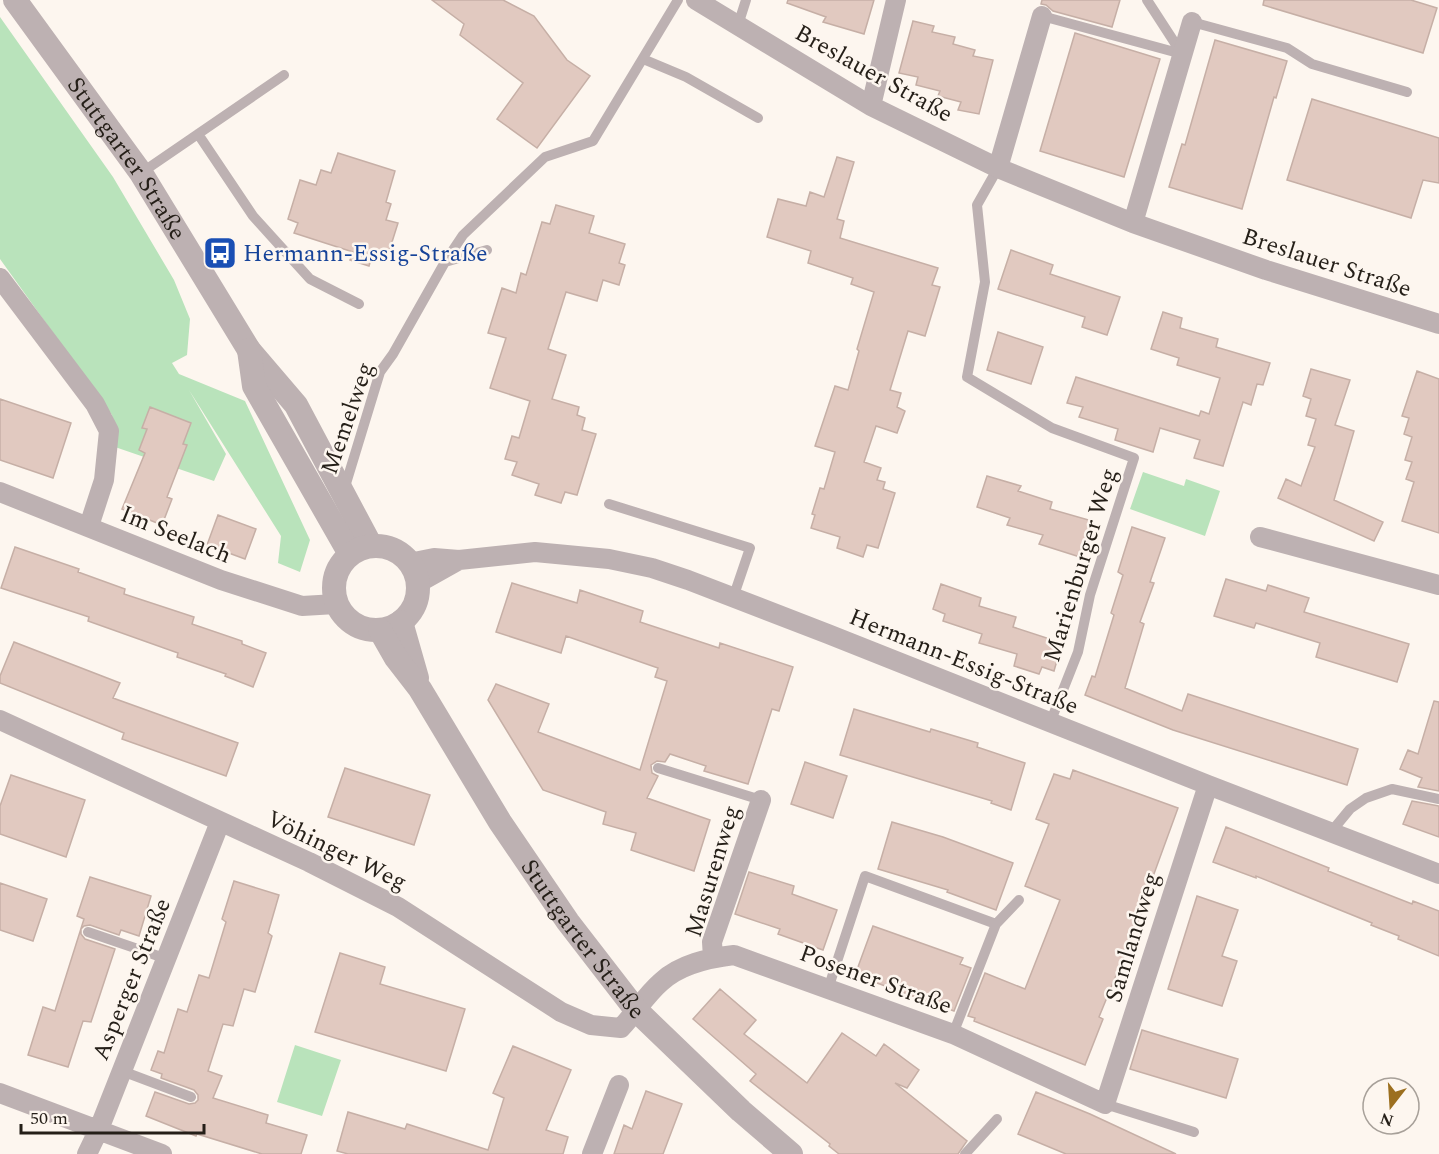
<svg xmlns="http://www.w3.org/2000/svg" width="1439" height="1154" font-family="Spectral,serif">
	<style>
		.green { fill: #b9e3bb }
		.building { fill: #e1c9c0; stroke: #c6afa6; stroke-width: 1.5 }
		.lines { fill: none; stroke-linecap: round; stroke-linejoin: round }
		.service { stroke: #bdb1b2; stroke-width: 10 }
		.minor { stroke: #bdb1b2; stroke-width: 20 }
		.tertiary { stroke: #bdb1b2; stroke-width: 24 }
		.labels { text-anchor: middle; stroke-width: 5; stroke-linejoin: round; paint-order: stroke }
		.street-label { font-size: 24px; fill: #251f18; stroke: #fdf6ef }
		.transit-label { font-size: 24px; fill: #164399; stroke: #fdf6ef; text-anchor: start }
	</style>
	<rect width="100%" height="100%" fill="#fdf6ef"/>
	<path class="green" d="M0,17l113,160 61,103 16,39 -3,36 -15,8 7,11 66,27 65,139 -10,32 -22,-9 3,-27 -92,-146 37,64 -12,27 -99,-34 -3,-32 -112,-156z
		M1143,472l41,14 2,-7 34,12 -15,45 -75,-27z
		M295,1045l46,15 -19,56 -45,-14z"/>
	<path class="building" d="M432,0h71l31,16 33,44 23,16 -53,72 -40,-29 26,-36 -63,-48 4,-11z
		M788,0h86l-10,34 -41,-12 3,-5 -39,-14z
		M1042,0h78l-8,27 -59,-16 -7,-6 -5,-1z
		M1264,0h147l26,8 -14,45 -160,-48z
		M913,21l21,5 -2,6 23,5 -2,7 22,6 -2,6 20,4 -14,54 -21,-4 3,-8 -23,-6 2,-5 -24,-6 2,-8 -19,-4z
		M1075,33l85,26 -36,118 -84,-26z
		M1215,40l72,21 -11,37 -2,-1 -32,112 -73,-22 13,-43 3,1z
		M1312,99l127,39v45l-16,-3 -12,38 -124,-38z
		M338,153l57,18 -9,31 5,2 -5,16 12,3 -12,38 -14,-5 -3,10 -19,-6 3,-8 -59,-19 4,-10 -10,-4 12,-39 16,5 5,-15 10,3z
		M837,157l17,5 -17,57 7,2 -4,17 98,30 -6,17 8,2 -15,49 -17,-5 -18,59 11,3 -4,14 8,4 -8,22 -21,-7 -12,36 17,6 -4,12 8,2 -2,7 12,4 -17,55 -11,-3 -4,12 -26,-9 3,-11 -29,-9 4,-13 -3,-1 8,-26 4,1 11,-37 -20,-6 20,-60 13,4 11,-39 -2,-2 17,-57 -23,-8 2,-6 -45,-15 3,-12 -44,-14 11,-38 28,7 4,-14 14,5z
		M556,205l38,11 -5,17 36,11 -6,19 6,2 -6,20 -16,-5 -6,21 -31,-9 -18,57 18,6 -14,44 27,8 -2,8 8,3 -3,12 14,4 -19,61 -12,-3 -4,11 -26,-8 4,-11 -27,-9 5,-13 -12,-3 7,-23 7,2 11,-37 -40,-13 16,-50 -18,-5 14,-45 14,5 5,-20 5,2 16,-53 8,2z
		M1011,250l42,15 -3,9 70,23 -13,38 -25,-8 3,-10 -87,-28z
		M1163,312l19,6 -2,10 38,11 -2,8 54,16 -7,22 -6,-1 -6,21 -8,-3 -20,64 -29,-8 6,-18 -40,-12 -7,24 -38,-12 3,-11 -39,-12 4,-10 -16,-4 9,-26 123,39 2,-5 8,3 11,-36 -43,-13 2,-7 -28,-9z
		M998,332l45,15 -12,37 -44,-14z
		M1311,369l39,11 -15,45 19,6 -20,69 49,22 -9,19 -96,-43 8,-19 15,7 14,-39 -7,-2 8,-26 -10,-3 5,-17 -8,-3z
		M1417,371l22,8v154l-37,-12 12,-39 -8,-3 6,-17 -7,-2 7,-23 -8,-3 5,-16 -7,-2z
		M0,399l71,24 -18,55 -53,-18z
		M150,407l41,16 -8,21 4,1 -20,52 5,2 -10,26 -40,-16 23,-56 -6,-3 8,-21 -5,-1z
		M987,476l34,10 -3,5 34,11 -2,7 42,12 -12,36 -41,-13 4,-9 -36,-10 3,-7 -33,-11z
		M218,515l38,14 -11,30 -38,-14z
		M1132,527l33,11 -15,44 4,1 -14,39 4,2 -19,64 57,23 6,-17 170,55 -11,36 -174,-55 -88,-35 7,-19 3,1 19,-62 -3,-2 12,-38 -5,-3z
		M15,547l64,22 -1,3 47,17 -1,5 70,23 -2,7 50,17v3l24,9 -13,34 -28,-11 1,-2 -49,-17 1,-4 -90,-32 1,-4 -88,-29z
		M1226,579l40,12 2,-6 41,13 -5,14 105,32 -12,38 -81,-25 4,-14 -64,-20 -2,5 -40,-12z
		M512,583l65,20 3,-13 63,21 -3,11 79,26 1,-5 73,24 -14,44 -7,-2 -24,75 -44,-13 2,-5 -36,-12 -5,8 -8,-1 -6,4 1,8 6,3 -11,22 63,22 -16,51 -63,-21 5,-17 -33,-9 3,-12 -63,-22 -55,-90 8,-16 53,20 -11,28 102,38 27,-89 -12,-4 3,-9 -92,-32 -5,17 -65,-21z
		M941,584l40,14 -2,8 37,11 -3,10 49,16 -8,28 -12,-4 -3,7 -25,-8 3,-12 -38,-11 3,-9 -39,-13 2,-7 -12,-5z
		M14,642l106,41 -7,15 125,45 -12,33 -104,-37 2,-6 -124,-50v-7z
		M1434,701l5,1v89l-21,-4 4,-9 -22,-9 8,-19 10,4z
		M854,709l76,23 1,-3 47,14 -1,4 48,16 -14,47 -20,-7 1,-2 -152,-46z
		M805,762l42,14 -14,42 -42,-14z
		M345,768l85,27 -16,50 -86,-28z
		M1073,770l105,38 -27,74 3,1 -55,134 4,2 -18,46 -111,-44 1,-3 -7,-2 17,-43 40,16 35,-89 -35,-14 24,-62 -13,-5 18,-45 16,5z
		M11,775l74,25 -19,57 -66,-23v-28z
		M1412,801l27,5v31l-36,-13z
		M892,822l51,15 70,26 -17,47 -49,-18 1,-2 -70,-21z
		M1226,827l103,41 -1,3 84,33 1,-3 26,10v45l-41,-17 1,-3 -28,-11 1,-2 -116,-47v2l-43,-16z
		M749,872l45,14 -2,8 45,16 -14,40 -45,-16 2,-5 -45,-15z
		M90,877l61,19 -12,40 -18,-6 -2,5 -29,-10 -6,1 -3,3v5l4,5 30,10 -24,73 -8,-1 -15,46 -40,-12 15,-48 12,4 29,-92 -7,-3z
		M234,881l45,14 -11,38 4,3 -17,56 -11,-3 -11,37 -10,-2 -15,47 14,5 -9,22 55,17 -2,8 41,12 -6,19h-39l-65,-20 -1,2 -50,-20 9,-24 34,12 6,-1 3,-3v-5l-4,-5 -33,-12 1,-4 -11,-4 7,-19 6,2 14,-44 9,3 12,-37 10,3 17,-56 -4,-3z
		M0,883l47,16 -14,42 -33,-11z
		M1197,896l41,14 -16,46 15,5 -15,45 -54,-17z
		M873,926l90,32 -3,6 11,4 -17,43 -99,-36z
		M340,953l45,14 -5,17 85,25 -19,62 -131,-39z
		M720,989l36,31 -12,14 63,49 35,-50 34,23 8,-12 35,26 -12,18 -12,-5 72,58 -9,13h-119l-10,-8 1,-2 -80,-63 6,-7 -63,-55z
		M1142,1030l96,29 -12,39 -96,-29z
		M513,1046l58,24 -25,60 22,7 -5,17h-215l-11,-3 11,-39 57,17 2,-5 81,26 16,-52 -11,-5z
		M646,1091l36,13 -19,50h-49l10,-29 8,4z
		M1036,1092l54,22 86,40h-110l-48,-20z"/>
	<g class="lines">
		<path class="service" d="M1147,0l35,54
			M1042,16l140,38
			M1192,22l95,26 25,16 95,28
			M738,25l8,-25
			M643,59l43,18 72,41
			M198,134l55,82 57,63 49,25
			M998,168l-21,37 8,77 -18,95 85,51 82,30 -44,137 -12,57 -28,71
			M141,173l143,-98
			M445,262l42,-12
			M344,490l36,-118 13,-18 52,-92 18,-27 82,-78 48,-16 85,-141
			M609,504l141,44 -17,50
			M658,768l103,32
			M1331,832l19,-23 16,-11 26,-9 47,10
			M996,924l23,-24
			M88,932l79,27
			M828,989l37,-113 131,48 -43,110
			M122,1071l69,26
			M1105,1104l89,28
			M965,1154l32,-35"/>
		<path class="minor" d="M696,0l175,106 127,62 135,55 133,47 173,54
			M871,106l25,-106
			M998,168l44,-152
			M1133,223l59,-201
			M0,278l95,126 14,27 -5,49 -15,46
			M0,492l221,88 81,26 34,-2
			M1260,537l179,48
			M409,563l25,-5 25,2 76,-8 74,7 43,9 36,12 140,54 380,151 231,89
			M418,583l41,-23
			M0,720l309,142 89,45 163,105 30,13 30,3c14,-15 25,-33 40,-46 19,-18 48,-24 73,-27l219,79 152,70 103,-319
			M713,958l-1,-16 49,-142
			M0,1093l162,61
			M87,1154l12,-25 121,-307
			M592,1154l27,-69"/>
		<g class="tertiary">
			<path id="s1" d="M15,0l126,173 108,177 47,55 75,141"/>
			<path d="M249,350l5,36 96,168"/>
			<circle cx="376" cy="588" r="42"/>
			<path d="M401,622l16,56"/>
			<path id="s2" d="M380,630l16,28 24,31 80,133 68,100 68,88 105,101 50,43"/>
		</g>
	</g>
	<defs>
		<symbol id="bus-square" viewBox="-11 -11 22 22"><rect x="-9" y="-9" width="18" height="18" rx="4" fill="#1a4fb4" stroke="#fdf6ef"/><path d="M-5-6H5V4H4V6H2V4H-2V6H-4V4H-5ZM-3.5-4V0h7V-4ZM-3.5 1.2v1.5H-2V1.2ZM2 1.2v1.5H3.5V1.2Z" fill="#fff"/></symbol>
	</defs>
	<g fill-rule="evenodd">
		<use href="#bus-square" x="201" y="234" width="38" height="38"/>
	</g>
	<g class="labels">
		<g class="street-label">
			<text transform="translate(874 73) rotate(29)" y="8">Breslauer Straße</text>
			<text dy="8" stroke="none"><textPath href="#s1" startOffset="194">Stuttgarter Straße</textPath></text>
			<text transform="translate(1327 262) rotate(18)" y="8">Breslauer Straße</text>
			<text transform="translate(347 418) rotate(-71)" y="8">Memelweg</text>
			<text transform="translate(176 534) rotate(22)" y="8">Im Seelach</text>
			<text transform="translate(1080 565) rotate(-73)" y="8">Marienburger Weg</text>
			<text transform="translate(964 661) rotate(22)" y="8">Hermann-Essig-Straße</text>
			<text transform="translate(337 850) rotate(26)" y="8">Vöhinger Weg</text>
			<text transform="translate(712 871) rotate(-73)" y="8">Masurenweg</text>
			<text transform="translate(1132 937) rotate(-73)" y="8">Samlandweg</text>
			<text dy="8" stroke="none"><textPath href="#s2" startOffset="370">Stuttgarter Straße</textPath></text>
			<text transform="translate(131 979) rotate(-68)" y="8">Asperger Straße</text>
			<text transform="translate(876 979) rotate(20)" y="8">Posener Straße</text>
		</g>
		<g class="transit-label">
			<text x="243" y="261">Hermann-Essig-Straße</text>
		</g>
	</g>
	<g transform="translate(1391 1106) rotate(197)"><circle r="28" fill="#fdf6ef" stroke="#a7a099" stroke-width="1.5"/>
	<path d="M0-4.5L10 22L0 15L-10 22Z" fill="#9c6f1f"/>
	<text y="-9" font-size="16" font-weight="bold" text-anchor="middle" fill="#251f18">N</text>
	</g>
	<path d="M21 1124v9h183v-9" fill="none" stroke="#251f18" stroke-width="3"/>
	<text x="30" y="1124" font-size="18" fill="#251f18" stroke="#fdf6ef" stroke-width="4.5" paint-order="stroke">50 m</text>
</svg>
